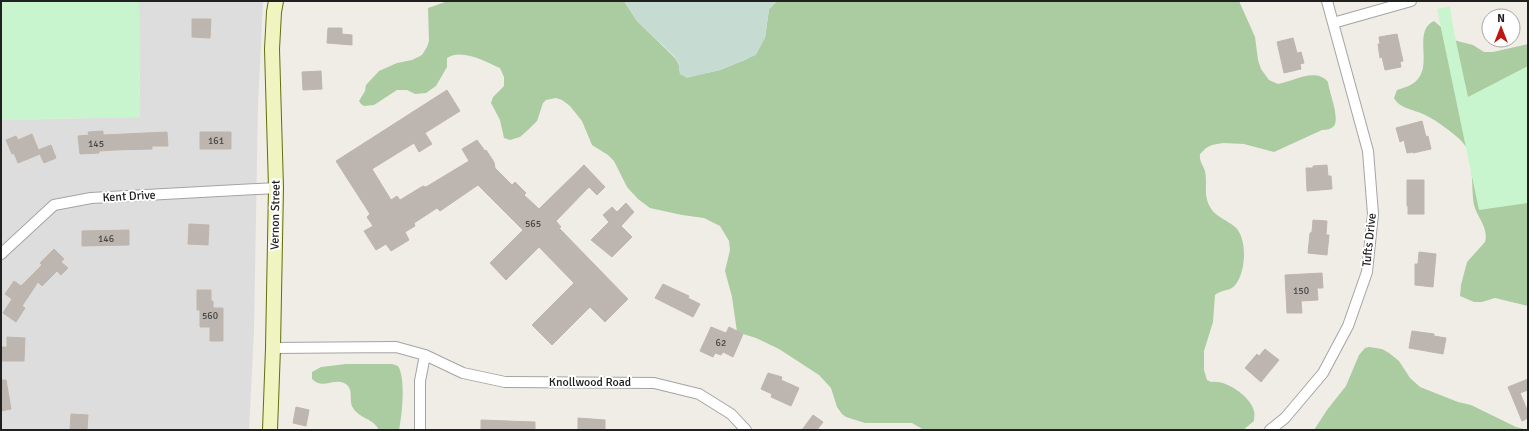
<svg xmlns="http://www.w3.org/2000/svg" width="1529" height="431" font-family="Signika,sans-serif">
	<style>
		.residential { fill: #dedddd }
		.forest { fill: #abcba0 }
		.wetland { fill: #c6dcd3 }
		.park { fill: #c9f5ce }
		.building { fill: #bdb6b0; stroke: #c0b5ab }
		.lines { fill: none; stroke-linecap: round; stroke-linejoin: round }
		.street-casing { stroke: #a4a4a4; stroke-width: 12 }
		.secondary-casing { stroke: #616f0f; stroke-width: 16 }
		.street { stroke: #fff; stroke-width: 10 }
		.secondary { stroke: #f0f4c1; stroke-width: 14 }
		.labels { text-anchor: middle; stroke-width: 4; stroke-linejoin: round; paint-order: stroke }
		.number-label { font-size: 10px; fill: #474644 }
		.street-label { font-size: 12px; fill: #202020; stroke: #fff }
	</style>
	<rect width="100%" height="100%" fill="#f0ede7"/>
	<path class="residential" d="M139,1h124l-5,104 -4,226 -5,99h-248v-310l139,-3z"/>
	<path class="forest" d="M448,1h176l13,20 38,37 4,7 1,9 27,-1 13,-3 27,-11 18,-21 4,-29 8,-8h462l16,36 3,23 3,9 8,11 9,4c16,-3 38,-17 50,-2 1,10 12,36 6,44 -3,3 -7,4 -12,4l-48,22 -30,-8 -21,-1 -11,2 -6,3 -6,6c-1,7 3,11 5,17 3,15 -3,25 7,39 5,7 16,11 22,16 14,11 12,45 2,58 -5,8 -15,5 -21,11l-2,27 -9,29v19l3,10 4,2c15,-3 40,15 43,29 1,3 0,6 0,10l-11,9h-319l-12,-7h-47l-19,-6 -4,-3 -5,-7 -6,-19 -12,-13 -40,-26 -23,-11 -19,-6 -5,-35 -7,-26 5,-21 -1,-9 -9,-15 -16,-8 -22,-3 -32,-7 -12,-9 -11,-12 -13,-26 -6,-6 -16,-10 -10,-24 -12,-15 -8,-6 -6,-2 -10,2 -3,3 -6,18 -8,8 -9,8 -10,3 -6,-2 -4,-18 -9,-17 2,-6 11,-11v-9l-4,-9c-14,-6 -38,-20 -53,-10v9l-11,19 -10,7 -11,1 -8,-4h-10l-23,15 -10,1 -3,-2 -2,-3 6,-10 1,-6 13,-14 18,-8 15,-3 10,-5 5,-8 2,-6 -1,-33z
		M1434,21l23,20 16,4 11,7h9l35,-8v262l-33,-8 -13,4h-8l-14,-6 1,-11 6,-23 18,-20c4,-14 -8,-25 -11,-37 -3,-16 0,-43 -8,-58 -4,-9 -33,-29 -43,-33 -9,-4 -24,-6 -29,-16l3,-8c9,-3 18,-5 23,-14 10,-16 -6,-46 14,-55z
		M1369,347l13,2 7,4 10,8 11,17 10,9 38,15 13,3 45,22 12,3h-214l13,-20 19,-24 13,-31 6,-7z
		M346,364h46l6,2c8,13 4,49 1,64h-20c-6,-12 -19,-11 -26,-22 -5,-8 2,-20 -9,-25 -11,-5 -22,7 -32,-4v-7l9,-5z"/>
	<path class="wetland" d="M624,1h153l-8,8 -4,29 -9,17 -36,15 -33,8 -7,-4 -1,-9 -4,-8 -38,-36z"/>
	<path class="park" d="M1,1h138l1,116 -139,3z
		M1450,6l4,26 14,65 60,-31v137l-49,7 -42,-201z"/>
	<path class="building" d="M192,19h19l-1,19 -18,-1z
		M328,28h14v6l10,1v10l-25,-2z
		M1397,34l6,27 -3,1 1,5 -16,3 -3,-13 -2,1 -2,-14h2l-1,-7z
		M1293,38l4,15 4,-1 3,11 -4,1 1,5 -17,4 -7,-31z
		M321,71l1,18 -19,1 -1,-18z
		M447,90l13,21 -35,22 7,11 -13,8 -5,-9 -42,26 19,31 6,-4 3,4 23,-14 3,1 43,-26 -7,-12 15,-9 8,11 1,-1 8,12 1,6 17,17 3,-3 11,11 -2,2 15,14 45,-44 21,22 -8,8 -8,-8 -33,34 5,6 -2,1 69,71 -23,23 -15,-15 -38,38 -20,-20 42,-42 -35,-36 -33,33 -16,-17 33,-33 -45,-45 -38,26 -3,-3 -23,15 1,3 -10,6 4,8 -18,11 -5,-7 -10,6 -12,-19 9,-5 -6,-9 3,-3 -34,-53z
		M1422,121l4,16 2,-1 3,13 -18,4v-1l-6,1 -3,-13 -4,2 -4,-14z
		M103,131v4l64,-3 1,14h-16v3l-37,1 -16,1v2l-19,1 -2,-18 11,-1 -1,-3z
		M200,132h31v17h-31z
		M32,134l8,20 -22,9 -4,-10 -2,1 -6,-14 10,-4 2,4z
		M51,145l5,13 -12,5 -6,-13z
		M1327,165l1,11h3l1,13 -25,2 -1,-23h7v-2z
		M1407,180h17v34h-16v-8h-1z
		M626,203l8,9 -13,14 11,11 -20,20 -21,-17 18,-18 -6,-7 9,-8 5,5z
		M1313,220l14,1 -1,14h3l-2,20 -19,-2 2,-20 2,-1z
		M189,224l20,1 -1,20 -20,-1z
		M129,230v15l-47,1v-15z
		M54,249l10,10 -3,3 7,6 -7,7 -4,-4 -15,15 -4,-4 -16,24 3,2 -9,14 -13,-9 9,-14 -7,-5 9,-13 7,5 21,-21 -2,-2z
		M1419,252l17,2 -3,33 -18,-2v-21h3z
		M1322,273l1,15h-6l1,12 -17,1 1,12h-15l-2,-38z
		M663,284l26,12 -1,2 12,6 -7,13 -38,-19z
		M197,290h14v11h2v7h10v33h-13v-14h-10v-17h-3z
		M711,327l15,6 3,-6 14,7 -10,23 -10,-5 -2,3 -6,-2 -2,4 -13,-6z
		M1412,331l22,3v2l12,2 -3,16 -34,-6z
		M7,337l18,1 -1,23h-23v-14h6z
		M1265,349l14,11 -18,22 -16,-14 12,-14 2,2z
		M768,373l14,4 -1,3 18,8 -8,18 -20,-9 1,-3 -11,-5z
		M1528,379v11l-8,3 8,19v6l-6,3 -14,-34z
		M1,380h5l5,29 -10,2z
		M296,407l13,3 -3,16 -13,-3z
		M71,414l17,1 -1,15h-17z
		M813,415l10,7 -6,8h-15z
		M578,418l27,2v10h-27z
		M481,420l54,2v8h-54z"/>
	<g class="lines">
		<defs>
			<path id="street" d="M1333,23l78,-22
				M1,254l53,-49 37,-7 185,-10
				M273,348l123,-1 29,8 38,18 42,9 149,1 45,11 32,20 15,16
				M420,430v-49l5,-26
				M1270,430l15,-12 38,-45 25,-47 19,-54 6,-58 -5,-63 -41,-150"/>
			<path id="secondary" d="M270,430l3,-82 3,-160 -4,-139 2,-37 2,-11"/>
		</defs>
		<use href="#street" class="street-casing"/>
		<use href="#secondary" class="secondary-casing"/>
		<use href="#street" class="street"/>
		<use href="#secondary" class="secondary"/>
	</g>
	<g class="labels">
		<g class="number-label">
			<text x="216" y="144">161</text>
			<text x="96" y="147">145</text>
			<text x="533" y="227">565</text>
			<text x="106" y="242">146</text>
			<text x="1301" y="294">150</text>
			<text x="210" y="319">560</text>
			<text x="721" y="346">62</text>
		</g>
		<g class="street-label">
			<text transform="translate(129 196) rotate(-3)" y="4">Kent Drive</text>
			<text transform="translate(275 215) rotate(-89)" y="4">Vernon Street</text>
			<text transform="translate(1369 240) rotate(-84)" y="4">Tufts Drive</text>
			<text x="590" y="386">Knollwood Road</text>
		</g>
	</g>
	<rect width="1529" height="431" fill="none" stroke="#202020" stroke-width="4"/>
	<g transform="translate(1501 28)"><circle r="19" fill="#ffffff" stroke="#a6a6a6"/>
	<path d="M0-3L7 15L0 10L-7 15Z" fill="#be1812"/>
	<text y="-6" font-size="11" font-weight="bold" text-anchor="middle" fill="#202020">N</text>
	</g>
</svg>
